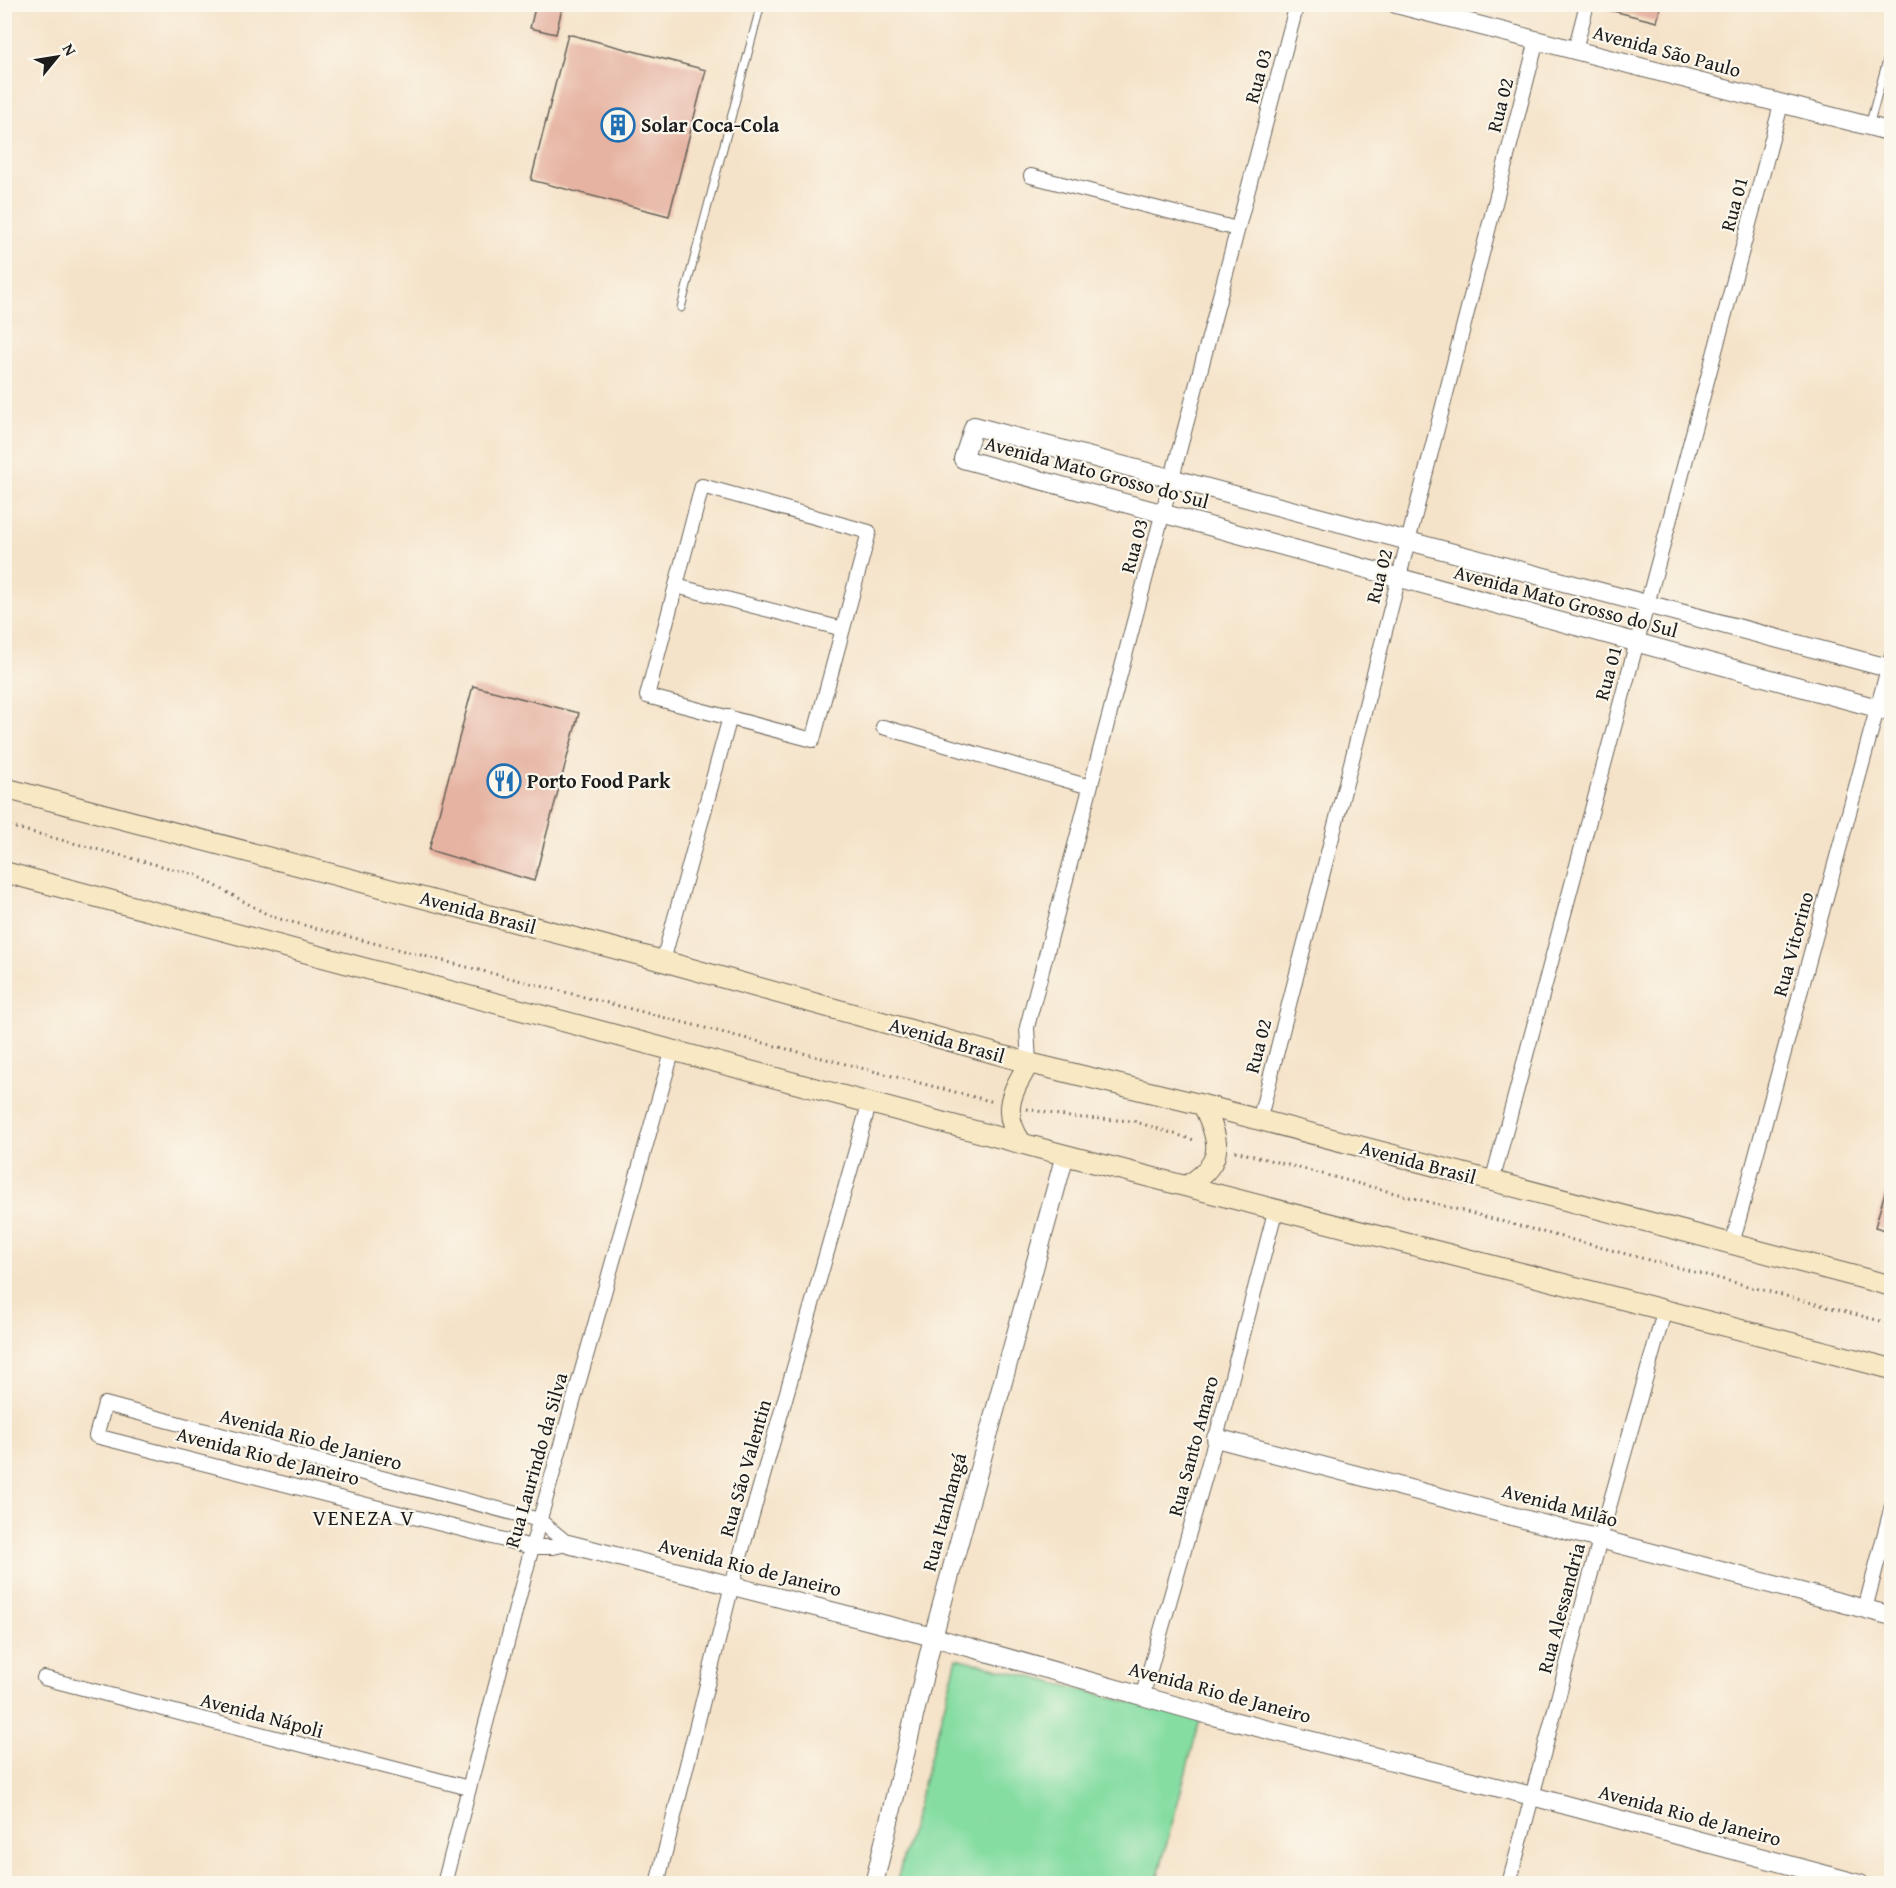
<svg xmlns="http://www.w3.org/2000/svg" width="1896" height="1888" font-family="'Gentium Book Plus',serif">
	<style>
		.green { fill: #85dda2; stroke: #507c5f; stroke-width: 1.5 }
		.building { fill: #e6b3a2 }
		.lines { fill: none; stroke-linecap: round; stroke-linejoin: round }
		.service-casing { stroke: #686259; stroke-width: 9 }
		.minor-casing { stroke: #686259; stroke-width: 16 }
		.tertiary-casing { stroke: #686259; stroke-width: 20 }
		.secondary-casing { stroke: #686259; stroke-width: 22 }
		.path { stroke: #686259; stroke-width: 3; stroke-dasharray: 1.5 4.5; stroke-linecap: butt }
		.service { stroke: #fff; stroke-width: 7 }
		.minor { stroke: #fff; stroke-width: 14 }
		.tertiary { stroke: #fff; stroke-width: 18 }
		.secondary { stroke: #f8e8c3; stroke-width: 20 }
		.labels { text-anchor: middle; stroke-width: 4.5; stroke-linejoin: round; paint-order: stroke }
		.street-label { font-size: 20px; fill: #1c1c1c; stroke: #fbf7ec }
		.poi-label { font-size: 20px; font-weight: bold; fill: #1c1c1c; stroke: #fbf7ec; text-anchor: start }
		.neighbourhood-label { font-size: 21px; letter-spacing: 1.5px; fill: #1c1c1c; stroke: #fbf7ec }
	</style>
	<rect width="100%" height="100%" fill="#fbf7ec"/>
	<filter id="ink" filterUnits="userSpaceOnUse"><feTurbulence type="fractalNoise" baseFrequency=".0167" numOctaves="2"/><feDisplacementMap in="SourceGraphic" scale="12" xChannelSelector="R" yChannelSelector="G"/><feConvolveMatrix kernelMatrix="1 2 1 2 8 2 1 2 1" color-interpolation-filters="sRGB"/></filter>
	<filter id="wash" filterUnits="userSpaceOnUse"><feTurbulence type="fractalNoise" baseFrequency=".008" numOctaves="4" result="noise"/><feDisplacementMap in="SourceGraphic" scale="24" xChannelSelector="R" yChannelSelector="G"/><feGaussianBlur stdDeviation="1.35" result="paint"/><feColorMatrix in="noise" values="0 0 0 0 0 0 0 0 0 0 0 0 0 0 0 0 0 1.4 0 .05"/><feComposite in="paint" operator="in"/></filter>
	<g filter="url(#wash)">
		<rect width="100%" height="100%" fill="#f5e3c9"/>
		<path class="green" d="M957,1658l243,62 -44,163 -260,1z"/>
		<g id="blocks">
			<path class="building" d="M536,4h27l-7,30 -26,-6z
				M1610,4h51l-4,18 -48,-12z
				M568,34l138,36 -37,146 -138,-36z
				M473,686l106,27 -45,168 -105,-31z
				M1887,1185h5v47l-17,-5z"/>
		</g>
	</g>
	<g filter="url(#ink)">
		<use href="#blocks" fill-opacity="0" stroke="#686259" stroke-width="1.5"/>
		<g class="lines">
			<defs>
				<path id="service" d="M1869,126l23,-84
					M681,308l80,-304"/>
				<path id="minor" d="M1451,20l4,-16
					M1575,50l12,-46
					M1031,176l206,53
					M702,486l167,46 -56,208 -166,-44z
					M676,586l167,43
					M883,727l207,60
					M663,961l67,-244
					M1029,1063l-2,-36 270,-1023
					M1259,1121l278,-1081
					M1492,1182l289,-1077
					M1732,1244l160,-590
					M105,1404l434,116 29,24 -15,3h-21l-436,-111z
					M1865,1609l27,-103
					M44,1678l425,110
					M1143,1694l73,-256 60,-230
					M444,1884l88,-337 141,-498
					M657,1884l75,-299 138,-484
					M1509,1884l91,-345 65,-230"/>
				<path id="tertiary" d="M1396,4l496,128
					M1892,669l-918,-243 -11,33 929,253
					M1216,1438l676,178
					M568,1544l365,93 276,78 323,81 328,88
					M874,1884l59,-247 132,-482"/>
				<path id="secondary" d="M4,788l659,173 366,102 174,42 689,181
					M4,872l1061,283 827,214
					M1021,1142c-21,-31 -9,-50 8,-79
					M1188,1185c38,-23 32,-44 15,-80"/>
			</defs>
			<use href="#service" class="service-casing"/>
			<use href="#minor" class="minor-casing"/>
			<use href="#tertiary" class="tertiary-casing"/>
			<use href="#secondary" class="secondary-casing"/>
			<path class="path" d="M4,825l192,50 76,42 722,185
				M1027,1109l43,8 63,4 64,20
				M1235,1151l657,173"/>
			<use href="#service" class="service"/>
			<use href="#minor" class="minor"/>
			<use href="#tertiary" class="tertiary"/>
			<use href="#secondary" class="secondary"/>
		</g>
	</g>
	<defs>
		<symbol id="building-ring" viewBox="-11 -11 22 22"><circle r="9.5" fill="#fbf7ec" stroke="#1f6fb2" stroke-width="1.5"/><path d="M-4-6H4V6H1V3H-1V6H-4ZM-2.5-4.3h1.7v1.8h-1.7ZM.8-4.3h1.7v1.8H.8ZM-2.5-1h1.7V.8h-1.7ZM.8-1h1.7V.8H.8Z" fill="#1f6fb2"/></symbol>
		<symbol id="restaurant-ring" viewBox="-11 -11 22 22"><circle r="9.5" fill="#fbf7ec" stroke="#1f6fb2" stroke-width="1.5"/><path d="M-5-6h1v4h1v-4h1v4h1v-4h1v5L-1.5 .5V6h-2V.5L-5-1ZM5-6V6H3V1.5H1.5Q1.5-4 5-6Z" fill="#1f6fb2"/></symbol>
	</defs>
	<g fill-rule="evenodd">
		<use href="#building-ring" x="599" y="106" width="38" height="38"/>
		<use href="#restaurant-ring" x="485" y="762" width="38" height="38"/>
	</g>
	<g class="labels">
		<g class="street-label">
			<text transform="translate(1667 51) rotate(15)" y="7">Avenida São Paulo</text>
			<text transform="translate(1258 76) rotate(-75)" y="7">Rua 03</text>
			<text transform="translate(1500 105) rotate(-76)" y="7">Rua 02</text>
			<text transform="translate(1734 204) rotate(-75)" y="7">Rua 01</text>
			<text transform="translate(1097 472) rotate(15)" y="7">Avenida Mato Grosso do Sul</text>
			<text transform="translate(1134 546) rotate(-75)" y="7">Rua 03</text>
			<text transform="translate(1379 576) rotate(-76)" y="7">Rua 02</text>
			<text transform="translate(1566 601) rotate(15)" y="7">Avenida Mato Grosso do Sul</text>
			<text transform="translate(1608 673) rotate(-75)" y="7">Rua 01</text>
			<text transform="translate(478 912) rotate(15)" y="7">Avenida Brasil</text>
			<text transform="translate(1793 944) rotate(-75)" y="7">Rua Vitorino</text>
			<text transform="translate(947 1040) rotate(16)" y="7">Avenida Brasil</text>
			<text transform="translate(1258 1046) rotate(-76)" y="7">Rua 02</text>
			<text transform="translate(1418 1162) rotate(15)" y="7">Avenida Brasil</text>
			<text transform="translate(311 1439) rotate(15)" y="7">Avenida Rio de Janiero</text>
			<text transform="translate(1193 1446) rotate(-75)" y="7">Rua Santo Amaro</text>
			<text transform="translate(268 1456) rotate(14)" y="7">Avenida Rio de Janeiro</text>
			<text transform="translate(536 1460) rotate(-74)" y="7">Rua Laurindo da Silva</text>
			<text transform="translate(745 1468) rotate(-74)" y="7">Rua São Valentin</text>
			<text transform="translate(1560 1505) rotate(15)" y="7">Avenida Milão</text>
			<text transform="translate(944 1512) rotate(-75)" y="7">Rua Itanhangá</text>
			<text transform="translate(750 1567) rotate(14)" y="7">Avenida Rio de Janeiro</text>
			<text transform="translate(1561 1608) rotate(-75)" y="7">Rua Alessandria</text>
			<text transform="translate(1220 1692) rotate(15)" y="7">Avenida Rio de Janeiro</text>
			<text transform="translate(262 1715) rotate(15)" y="7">Avenida Nápoli</text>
			<text transform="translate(1690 1815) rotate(15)" y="7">Avenida Rio de Janeiro</text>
		</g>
		<g class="poi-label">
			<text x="641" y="132">Solar Coca-Cola</text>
			<text x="527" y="788">Porto Food Park</text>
		</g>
		<g class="neighbourhood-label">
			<text x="364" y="1525">VENEZA V</text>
		</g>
	</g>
	<rect width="1896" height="1888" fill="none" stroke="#fbf7ec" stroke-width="24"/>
	<g transform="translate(57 57) rotate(60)" stroke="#fbf7ec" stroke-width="4.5" paint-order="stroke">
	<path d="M0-4.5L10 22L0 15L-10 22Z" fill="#1c1c1c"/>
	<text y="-9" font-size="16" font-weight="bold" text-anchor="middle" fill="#1c1c1c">N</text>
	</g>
</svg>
